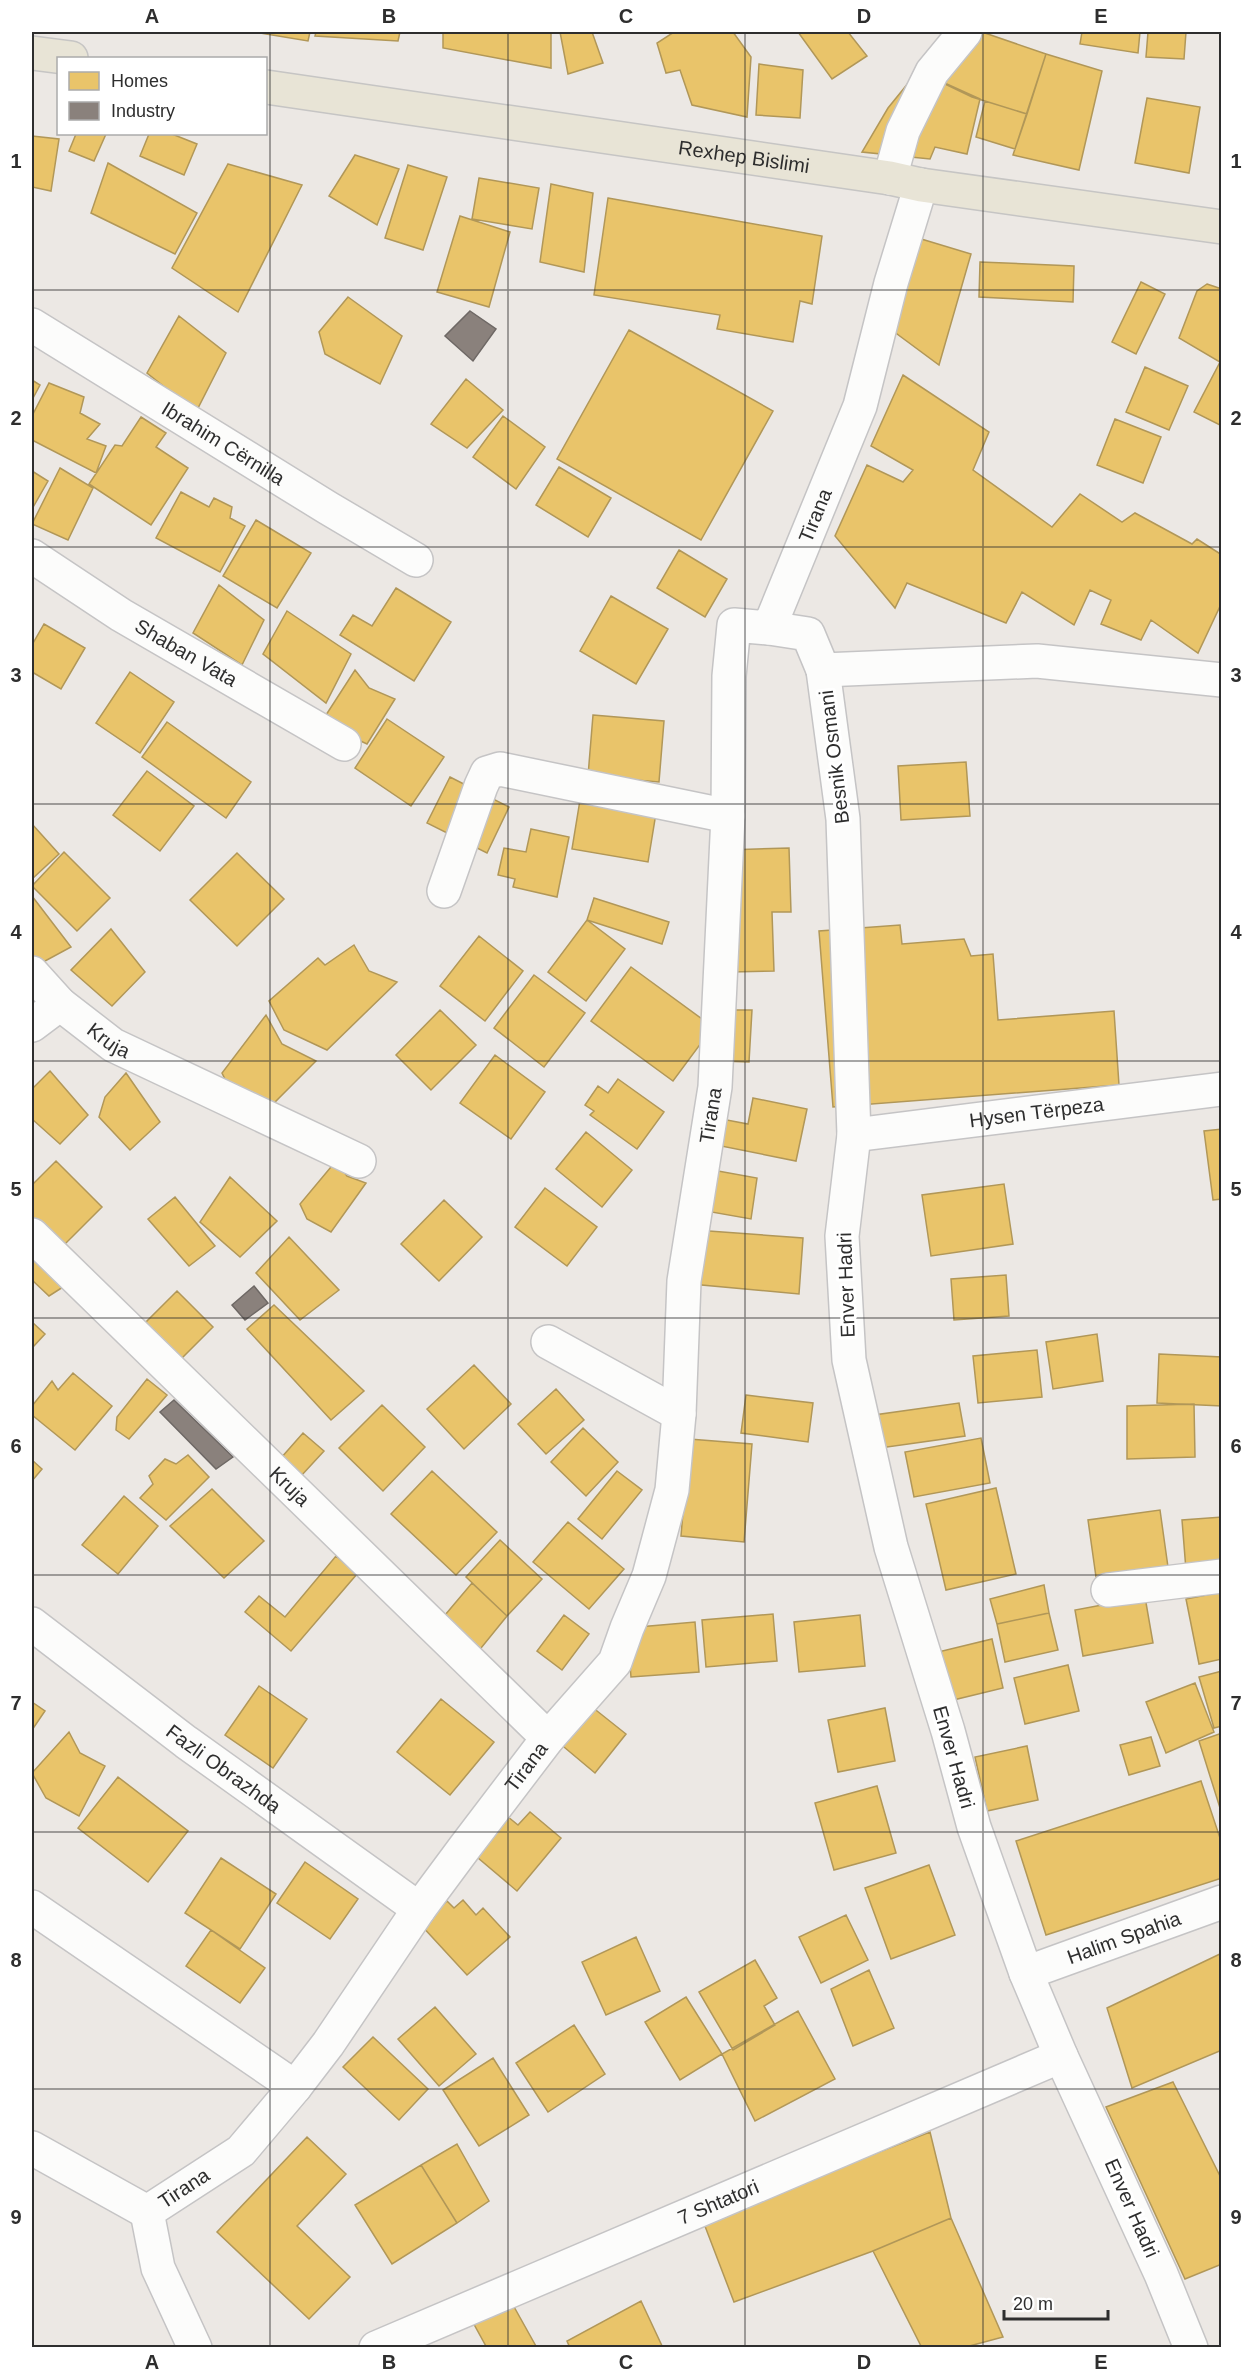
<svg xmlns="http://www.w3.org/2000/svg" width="1253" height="2379" font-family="Helvetica,sans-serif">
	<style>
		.homes { fill: #e9c46a; stroke: #b19758; stroke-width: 1.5 }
		.industry { fill: #8a817c; stroke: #6e6865; stroke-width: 1.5 }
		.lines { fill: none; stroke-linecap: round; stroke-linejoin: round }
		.minor-casing { stroke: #c5c4c5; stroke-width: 36 }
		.primary-casing { stroke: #c6c5c4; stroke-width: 36 }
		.minor { stroke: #fcfcfb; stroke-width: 33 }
		.primary { stroke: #e8e4d6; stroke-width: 33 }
		.grid { fill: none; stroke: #2e2e2e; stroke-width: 1.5; stroke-opacity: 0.55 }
		.labels { text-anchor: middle; stroke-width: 6; stroke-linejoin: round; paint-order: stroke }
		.street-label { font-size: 20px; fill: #2e2e2e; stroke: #fff }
		.neatline { fill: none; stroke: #2e2e2e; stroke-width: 2 }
		.grid-label { font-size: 20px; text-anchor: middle; font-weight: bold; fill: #2e2e2e }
	</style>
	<rect width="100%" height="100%" fill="#ece8e4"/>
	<path class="homes" d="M254,32h56l-2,9z
		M316,32h84l-2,9 -83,-5z
		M443,32h108v36l-108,-20z
		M560,32h32l11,31 -35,11z
		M674,32h59l18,25 -4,60 -55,-12 -12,-35 -14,3 -9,-30z
		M798,32h50l19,24 -35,23z
		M954,32h28l64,22 -19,60 -55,-17 -54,-26z
		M1082,32h58l-2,21 -58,-9z
		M1148,32h38l-2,27 -38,-2z
		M1046,54l56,17 -23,99 -66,-15z
		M759,64l44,6 -3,48 -44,-3z
		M918,71l62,28 -13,55 -32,-7 -5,12 -68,-7 26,-44z
		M1147,98l53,9 -11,66 -54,-10z
		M985,101l42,13 -12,35 -39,-12z
		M76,134h30l-12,27 -25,-10z
		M149,134h23l25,10 -13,31 -44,-19z
		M32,136l27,3 -8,52 -19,-4z
		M355,155l44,14 -22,56 -48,-29z
		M108,163l89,50 -22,41 -84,-41z
		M228,164l74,21 -64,127 -66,-44z
		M408,165l39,12 -24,73 -38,-12z
		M479,178l60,10 -7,41 -60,-10z
		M551,184l42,9 -9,79 -44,-10z
		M608,198l214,38 -10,68 -12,-3 -7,41 -76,-13 3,-14 -126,-20z
		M460,216l50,16 -21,75 -52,-15z
		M918,238l53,16 -32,111 -50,-37z
		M980,262l94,4 -1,36 -94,-5z
		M1141,282l24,12 -29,60 -24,-12z
		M1207,284l15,5v137l-28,-14 26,-50 -41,-24 18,-47z
		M348,297l54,39 -22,48 -55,-30 -6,-22z
		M179,316l47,37 -30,59 -49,-39z
		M629,330l144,81 -72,129 -144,-81z
		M1145,367l43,19 -19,44 -43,-18z
		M903,375l86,57 -16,38 79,57 28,-33 42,28 13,-9 57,31 5,-5 25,16v47l-24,51 -47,-33 -10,20 -40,-16 10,-24 -21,-10 -16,35 -52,-33 -16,31 -99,-40 -12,25 -60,-72 32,-71 36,17 10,-12 -42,-24z
		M466,379l37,31 -36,38 -36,-24z
		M32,380l8,5 -8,15z
		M49,383l35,14 -4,16 20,11 -13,15 19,7 -10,27 -64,-33v-24z
		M503,416l42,31 -29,42 -43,-32z
		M141,417l25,16 -10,14 32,21 -37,57 -62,-41 26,-39 7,1z
		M1115,419l46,18 -18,46 -46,-18z
		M559,467l52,31 -23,39 -52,-32z
		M60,468l33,20 -25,52 -36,-16z
		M32,471l16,10 -16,28z
		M181,492l28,15 5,-9 18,9 -2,11 15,8 -25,46 -64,-34z
		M256,520l55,33 -34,55 -54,-32z
		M679,550l48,29 -22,38 -48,-29z
		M219,585l45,35 -22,45 -49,-32z
		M396,588l55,34 -37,59 -74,-46 13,-20 19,11z
		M611,596l57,33 -32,55 -56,-33z
		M287,611l64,43 -25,49 -63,-49z
		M44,624l41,24 -24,41 -29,-17v-27z
		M355,670l14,18 26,11 -28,45 -26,-12 -15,-17z
		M130,672l44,30 -34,51 -44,-30z
		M593,715l71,6 -5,61 -71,-6z
		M387,719l57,38 -33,49 -56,-38z
		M167,722l84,60 -25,36 -84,-61z
		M966,762l4,54 -69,4 -3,-54z
		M147,771l47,35 -34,45 -47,-36z
		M450,777l59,30 -22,46 -60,-30z
		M580,800l76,13 -8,49 -76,-13z
		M32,824l27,30 -27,25z
		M531,829l38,8 -12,60 -44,-10 2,-8 -17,-4 6,-27 22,4z
		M789,848l2,64h-19l2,59 -43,1 -4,-122z
		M64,852l46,46 -33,33 -45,-45z
		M237,853l47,46 -47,47 -47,-46z
		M32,896l39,51 -37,20 -2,-3z
		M594,898l75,24 -7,22 -75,-24z
		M587,920l38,29 -39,52 -38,-29z
		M900,925l2,19 62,-5 7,17 22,-2 5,66 116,-9 5,74 -286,22 -14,-176z
		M111,929l34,43 -33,34 -41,-36z
		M479,936l44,35 -38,50 -45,-35z
		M354,945l15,26 28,11 -70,68 -43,-20 -15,-29 49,-43 7,7z
		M631,967l82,60 -40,54 -82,-60z
		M534,975l51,38 -41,54 -50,-39z
		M440,1010l36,35 -45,45 -35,-35z
		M723,1010h29l-3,52 -28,-1z
		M266,1015l16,29 34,17 -49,49 -34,-15 -11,-22z
		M495,1055l50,37 -34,47 -51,-36z
		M50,1071l38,44 -28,29 -28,-25v-30z
		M126,1073l34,49 -30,28 -31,-33 6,-20z
		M618,1079l46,33 -27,37 -47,-34 4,-4 -9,-6 13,-19 10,7z
		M753,1098l54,11 -11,52 -80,-16 6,-26 26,5z
		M1222,1129v70l-9,1 -9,-69z
		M586,1132l46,38 -30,37 -46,-38z
		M56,1161l46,46 -41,41 -29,-30v-33z
		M336,1161l11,15 19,7 -35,49 -24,-13 -7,-15z
		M707,1169l50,9 -6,41 -51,-9z
		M230,1177l47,44 -37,36 -40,-35z
		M1004,1184l9,60 -82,12 -9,-61z
		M545,1188l52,39 -30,39 -52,-39z
		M175,1197l40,49 -26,20 -41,-47z
		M444,1200l38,37 -43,44 -38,-37z
		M695,1230l108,8 -4,56 -108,-10z
		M289,1237l50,53 -39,30 -44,-47z
		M32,1256l31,31 -14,9 -17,-16z
		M1006,1275l3,41 -55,4 -3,-41z
		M177,1291l36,36 -32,32 -42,-30z
		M274,1305l90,86 -33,29 -84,-91z
		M32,1322l13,12 -13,14z
		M1097,1334l6,47 -50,8 -7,-47z
		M1037,1350l5,47 -64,6 -5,-47z
		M1159,1354l63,3v49l-65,-3z
		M474,1365l37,39 -47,45 -37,-40z
		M73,1373l39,33 -37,44 -43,-35v-9l20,-25 6,9z
		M147,1379l20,16 -38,44 -13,-9 1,-13z
		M556,1389l28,31 -38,34 -28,-30z
		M746,1395l67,8 -5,39 -67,-9z
		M959,1403l6,33 -92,13 -6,-33z
		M1194,1404l1,53 -68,2v-53z
		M382,1405l43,42 -42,44 -44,-43z
		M583,1428l35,34 -32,34 -35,-34z
		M303,1433l21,18 -23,25 -20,-18z
		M981,1438l9,45 -76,14 -9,-45z
		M689,1439l63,5 -8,98 -63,-6z
		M188,1455l21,22 -43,43 -26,-22 13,-14 -4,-8 16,-17 11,5z
		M32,1460l10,9 -10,12z
		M432,1471l65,61 -41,43 -65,-61z
		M617,1471l25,19 -40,49 -24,-20z
		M996,1488l20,86 -70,16 -20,-86z
		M212,1489l52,52 -40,37 -54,-52z
		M124,1496l34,30 -40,48 -36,-29z
		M1160,1510l8,57 -72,10 -8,-57z
		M1222,1517v49l-36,4 -4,-50z
		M568,1522l56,47 -35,40 -56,-47z
		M500,1540l42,39 -35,37 -41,-39z
		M336,1556l21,18 -66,77 -46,-39 14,-16 26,21z
		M472,1583l35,33 -30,37 -37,-32z
		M1044,1585l5,28 -52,11 -7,-25z
		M1222,1592v67l-23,5 -13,-65z
		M1145,1597l8,46 -70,13 -8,-46z
		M1049,1613l9,37 -53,12 -8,-38z
		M773,1614l4,47 -71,6 -4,-47z
		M564,1615l25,19 -27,36 -25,-19z
		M860,1615l5,51 -66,6 -5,-50z
		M695,1622l4,50 -68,5 -4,-49z
		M992,1639l11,49 -58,14 -11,-49z
		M1068,1665l11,46 -54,13 -11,-46z
		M1222,1671v55l-8,2 -15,-51z
		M1195,1683l19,49 -48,21 -20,-51z
		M259,1686l48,33 -34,49 -48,-33z
		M441,1699l53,43 -44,53 -53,-43z
		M582,1699l44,35 -31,39 -43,-36z
		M32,1702l13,9 -13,19z
		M885,1708l10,53 -57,11 -10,-52z
		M69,1732l11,21 25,13 -26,50 -33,-18 -14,-25z
		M1222,1733v74l-2,1 -21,-67z
		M1151,1737l9,29 -31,9 -9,-30z
		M1027,1746l11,54 -51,11 -12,-54z
		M118,1777l70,54 -40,51 -70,-54z
		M1201,1781l21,63v34l-176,57 -30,-94z
		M877,1786l19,67 -62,17 -19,-67z
		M497,1808l21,17 12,-13 31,26 -44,53 -52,-44z
		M221,1858l55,36 -36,55 -55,-36z
		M305,1862l53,37 -28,40 -53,-36z
		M929,1865l26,70 -64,24 -26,-71z
		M463,1900l13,15 7,-7 27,29 -43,38 -46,-50 26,-24 7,7z
		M846,1915l22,45 -47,23 -22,-46z
		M211,1930l54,38 -25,35 -54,-37z
		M636,1937l24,54 -54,24 -24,-53z
		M1222,1953v97l-90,38 -25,-80z
		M755,1960l22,38 -13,8 11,19 -42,25 -34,-58z
		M869,1970l25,58 -41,18 -22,-57z
		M686,1997l36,57 -42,26 -35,-58z
		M435,2007l41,47 -37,32 -41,-47z
		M798,2011l37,68 -80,42 -33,-67z
		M574,2025l31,49 -57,38 -32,-49z
		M373,2037l55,52 -29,31 -56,-53z
		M493,2058l36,57 -50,31 -36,-56z
		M1173,2082l49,98v84l-37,15 -79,-172z
		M930,2132l21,86 -78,33 -139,51 -31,-81z
		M307,2137l39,37 -49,52 53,51 -41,42 -92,-87z
		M457,2144l32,57 -32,22 -36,-58z
		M421,2165l36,58 -65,41 -37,-59z
		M951,2218l52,119 -41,11h-40l-49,-97z
		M508,2296l29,52h-50l-17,-31z
		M641,2301l22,47h-93l-3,-7z"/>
	<path class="industry" d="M470,311l26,18 -23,32 -28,-25z
		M254,1286l14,17 -23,17 -13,-15z
		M174,1400l59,57 -17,12 -56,-57z"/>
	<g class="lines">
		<defs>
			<g id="minor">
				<path d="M890,178l13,-47 29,-59 33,-40"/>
				<path id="s1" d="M32,325l296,183 88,52"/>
				<path id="s2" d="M32,556l89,59 223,129"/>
				<path d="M769,628l39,6 15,36"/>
				<path d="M444,891l37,-105 6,-13 13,-4 228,47"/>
				<path d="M32,973l28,31"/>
				<path id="s3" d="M32,1025l28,-21 53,41 246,116"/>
				<path id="s4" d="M854,1135l368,-46"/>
				<path id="s5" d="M32,1235l516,503"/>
				<path d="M548,1342l131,72"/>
				<path d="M1108,1590l114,-14"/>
				<path id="s6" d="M32,1624l154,118 233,167"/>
				<path d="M32,1907l263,180"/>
				<path id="s7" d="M1026,1973l196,-71"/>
				<path d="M32,2148l115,64"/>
				<path id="s8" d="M147,2212l94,-61 54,-64 33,-43 91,-135 46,-62 83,-109 67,-76 12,-34 22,-52 23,-86 7,-76 5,-133 31,-194 13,-271 1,-140 5,-51 35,3 91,-222 31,-123 30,-98"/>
				<path d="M147,2212l11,56 37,80"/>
				<path id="s9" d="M376,2348l685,-292"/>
				<path d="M1191,2348l-30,-74 -100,-218 -35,-83 -52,-146 -26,-96 -57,-184 -42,-187 -7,-124 12,-101 -11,-316 -20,-149 214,-9 185,19"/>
			</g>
			<g id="primary">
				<path d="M32,53l39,5"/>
				<path id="s10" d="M266,87l624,91 31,7 301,42"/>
			</g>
		</defs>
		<use href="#minor" class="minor-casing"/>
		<use href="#primary" class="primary-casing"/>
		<use href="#minor" class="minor"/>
		<use href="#primary" class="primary"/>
	</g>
	<path class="grid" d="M270,32v2316M508,32v2316M745,32v2316M983,32v2316M32,290h1190M32,547h1190M32,804h1190M32,1061h1190M32,1318h1190M32,1575h1190M32,1832h1190M32,2089h1190"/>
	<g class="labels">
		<g class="street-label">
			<text dy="7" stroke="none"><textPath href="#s10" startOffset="483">Rexhep Bislimi</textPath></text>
			<text dy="7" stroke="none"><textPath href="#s1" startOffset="225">Ibrahim Cërnilla</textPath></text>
			<text dy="7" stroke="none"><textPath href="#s8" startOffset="1935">Tirana</textPath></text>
			<text dy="7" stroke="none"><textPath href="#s2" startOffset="182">Shaban Vata</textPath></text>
			<text transform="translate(834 757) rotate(-97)" y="7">Besnik Osmani</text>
			<text dy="7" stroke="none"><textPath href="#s3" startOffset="96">Kruja</textPath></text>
			<text dy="7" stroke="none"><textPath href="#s4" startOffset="184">Hysen Tërpeza</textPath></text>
			<text dy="7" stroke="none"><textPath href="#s8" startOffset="1287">Tirana</textPath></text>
			<text transform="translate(846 1285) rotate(-92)" y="7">Enver Hadri</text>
			<text dy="7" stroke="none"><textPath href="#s5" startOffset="360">Kruja</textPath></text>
			<text transform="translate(954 1757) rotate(74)" y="7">Enver Hadri</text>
			<text dy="7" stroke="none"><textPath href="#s8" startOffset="591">Tirana</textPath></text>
			<text dy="7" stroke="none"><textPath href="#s6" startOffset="240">Fazli Obrazhda</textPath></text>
			<text dy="7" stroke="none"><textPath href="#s7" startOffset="104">Halim Spahia</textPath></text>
			<text dy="7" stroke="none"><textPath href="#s8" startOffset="44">Tirana</textPath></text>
			<text dy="7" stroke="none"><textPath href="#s9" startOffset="372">7 Shtatori</textPath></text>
			<text transform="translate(1132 2208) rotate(66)" y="7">Enver Hadri</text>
		</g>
	</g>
	<rect width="1253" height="2379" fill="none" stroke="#ffffff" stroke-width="66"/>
	<rect x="57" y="57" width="210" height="78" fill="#ffffff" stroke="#ababab" stroke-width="1.5"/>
	<rect x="69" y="72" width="30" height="18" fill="#e9c46a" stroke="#ababab" stroke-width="1.5"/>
	<text x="111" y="87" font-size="18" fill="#2e2e2e">Homes</text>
	<rect x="69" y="102" width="30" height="18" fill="#8a817c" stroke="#ababab" stroke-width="1.5"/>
	<text x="111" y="117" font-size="18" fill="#2e2e2e">Industry</text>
	<path d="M1004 2310v9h104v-9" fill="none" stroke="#2e2e2e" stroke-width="3"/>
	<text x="1013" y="2310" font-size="18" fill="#2e2e2e" stroke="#ffffff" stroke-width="4.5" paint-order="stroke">20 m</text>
	<rect x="33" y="33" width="1187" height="2313" class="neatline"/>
	<g class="grid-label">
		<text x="152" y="23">A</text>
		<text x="389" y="23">B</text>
		<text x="626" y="23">C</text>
		<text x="864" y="23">D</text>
		<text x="1101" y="23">E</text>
		<text x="16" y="168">1</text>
		<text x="1236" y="168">1</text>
		<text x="16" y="425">2</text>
		<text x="1236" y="425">2</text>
		<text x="16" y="682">3</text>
		<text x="1236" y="682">3</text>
		<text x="16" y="939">4</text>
		<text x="1236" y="939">4</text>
		<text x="16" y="1196">5</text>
		<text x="1236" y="1196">5</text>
		<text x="16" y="1453">6</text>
		<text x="1236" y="1453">6</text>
		<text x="16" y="1710">7</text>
		<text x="1236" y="1710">7</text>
		<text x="16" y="1967">8</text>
		<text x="1236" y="1967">8</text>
		<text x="16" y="2224">9</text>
		<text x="1236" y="2224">9</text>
		<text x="152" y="2369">A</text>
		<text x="389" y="2369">B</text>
		<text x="626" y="2369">C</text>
		<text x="864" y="2369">D</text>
		<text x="1101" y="2369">E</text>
	</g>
</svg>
